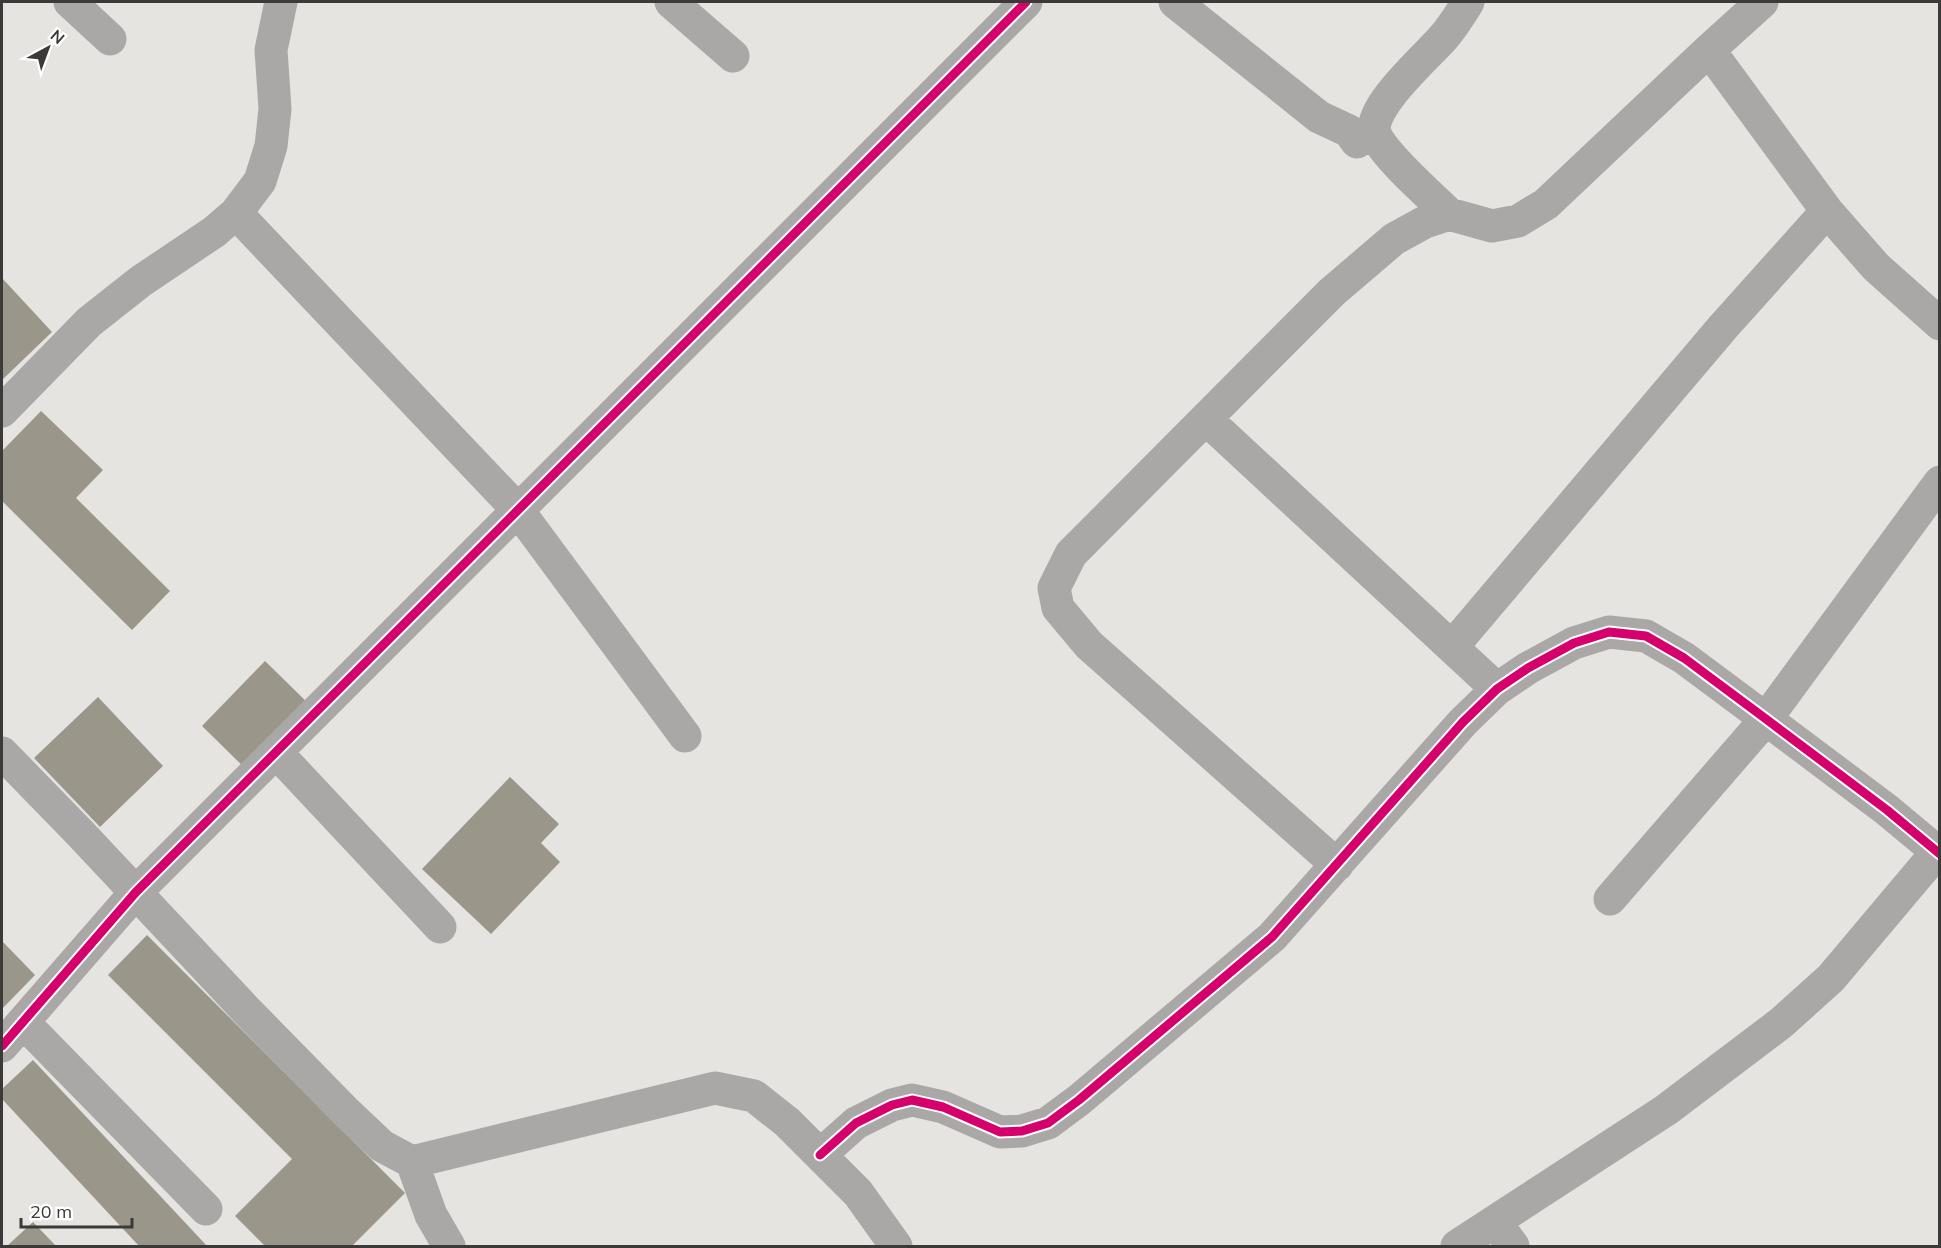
<svg xmlns="http://www.w3.org/2000/svg" width="1941" height="1248" font-family="Mulish,sans-serif">
	<style>
		.building { fill: #9a968a }
		.lines { fill: none; stroke-linecap: round; stroke-linejoin: round }
		.minor { stroke: #aaa8a6; stroke-width: 33 }
		.cycleway-casing { stroke: #fff; stroke-width: 13 }
		.cycleway { stroke: #d6006c; stroke-width: 9 }
	</style>
	<rect width="100%" height="100%" fill="#e6e4e1"/>
	<path class="building" d="M2,278l50,54 -50,48z
		M41,411l62,59 -27,28 94,93 -38,39 -130,-129v-50z
		M265,661l50,49 -63,65 -50,-49z
		M98,697l65,69 -63,61 -66,-69z
		M510,777l49,47 -18,19 19,19 -69,72 -69,-65z
		M147,935l258,258 -53,53h-87l-30,-30 57,-57 -184,-184z
		M2,941l33,34 -33,34z
		M33,1060l174,186h-68l-137,-147v-10z
		M33,1222l23,24h-49z"/>
	<g class="lines">
		<path class="minor" d="M70,2l40,37
			M671,2l62,54
			M1175,2l144,115 30,14 8,11
			M1709,50l118,161 49,56 64,57
			M236,213l281,296 168,227
			M1449,214c-17,-17 -67,-60 -74,-81 -8,-24 51,-76 67,-94 10,-11 18,-24 26,-37
			M2,411l87,-89 52,-41 73,-49 22,-19 24,-32 11,-35 4,-37 -4,-59 10,-48
			M1206,419l291,270
			M1452,647l271,-320 104,-116
			M276,752l164,175
			M2,753l78,80 166,177 100,102 36,34 30,16 303,-74 39,8 33,26 71,71 38,53
			M1337,865l-248,-220 -31,-37 -4,-20 17,-34 261,-262 62,-53 31,-17 24,-8 43,12 26,-5 28,-17 163,-154 53,-48
			M1610,899l156,-180 174,-237
			M23,1022l183,187
			M2,1046l134,-154 890,-890
			M820,1155l36,-32 36,-18 20,-5 31,7 57,25 22,-1 26,-8 31,-23 193,-163 191,-215 34,-33 31,-21 46,-25 35,-11 37,4 38,22 82,61 121,91 53,44
			M412,1162l19,53 18,31
			M1495,1222l18,24
			M1457,1246l209,-136 115,-87 50,-45 106,-126"/>
		<defs>
			<path id="cycleway" d="M2,1046l134,-154 890,-890
				M820,1155l36,-32 36,-18 20,-5 31,7 57,25 22,-1 26,-8 31,-23 193,-163 191,-215 34,-33 31,-21 46,-25 35,-11 37,4 38,22 82,61 121,91 53,44"/>
		</defs>
		<use href="#cycleway" class="cycleway-casing"/>
		<use href="#cycleway" class="cycleway"/>
	</g>
	<rect width="1941" height="1248" fill="none" stroke="#3b3a38" stroke-width="6"/>
	<g transform="translate(48 48) rotate(41)" stroke="#ffffff" stroke-width="4.5" paint-order="stroke">
	<path d="M0-4.5L10 22L0 15L-10 22Z" fill="#3b3a38"/>
	<text y="-9" font-size="16" font-weight="bold" text-anchor="middle" fill="#3b3a38">N</text>
	</g>
	<path d="M21 1218v9h111v-9" fill="none" stroke="#3b3a38" stroke-width="3"/>
	<text x="30" y="1218" font-size="18" fill="#3b3a38" stroke="#ffffff" stroke-width="4.5" paint-order="stroke">20 m</text>
</svg>
